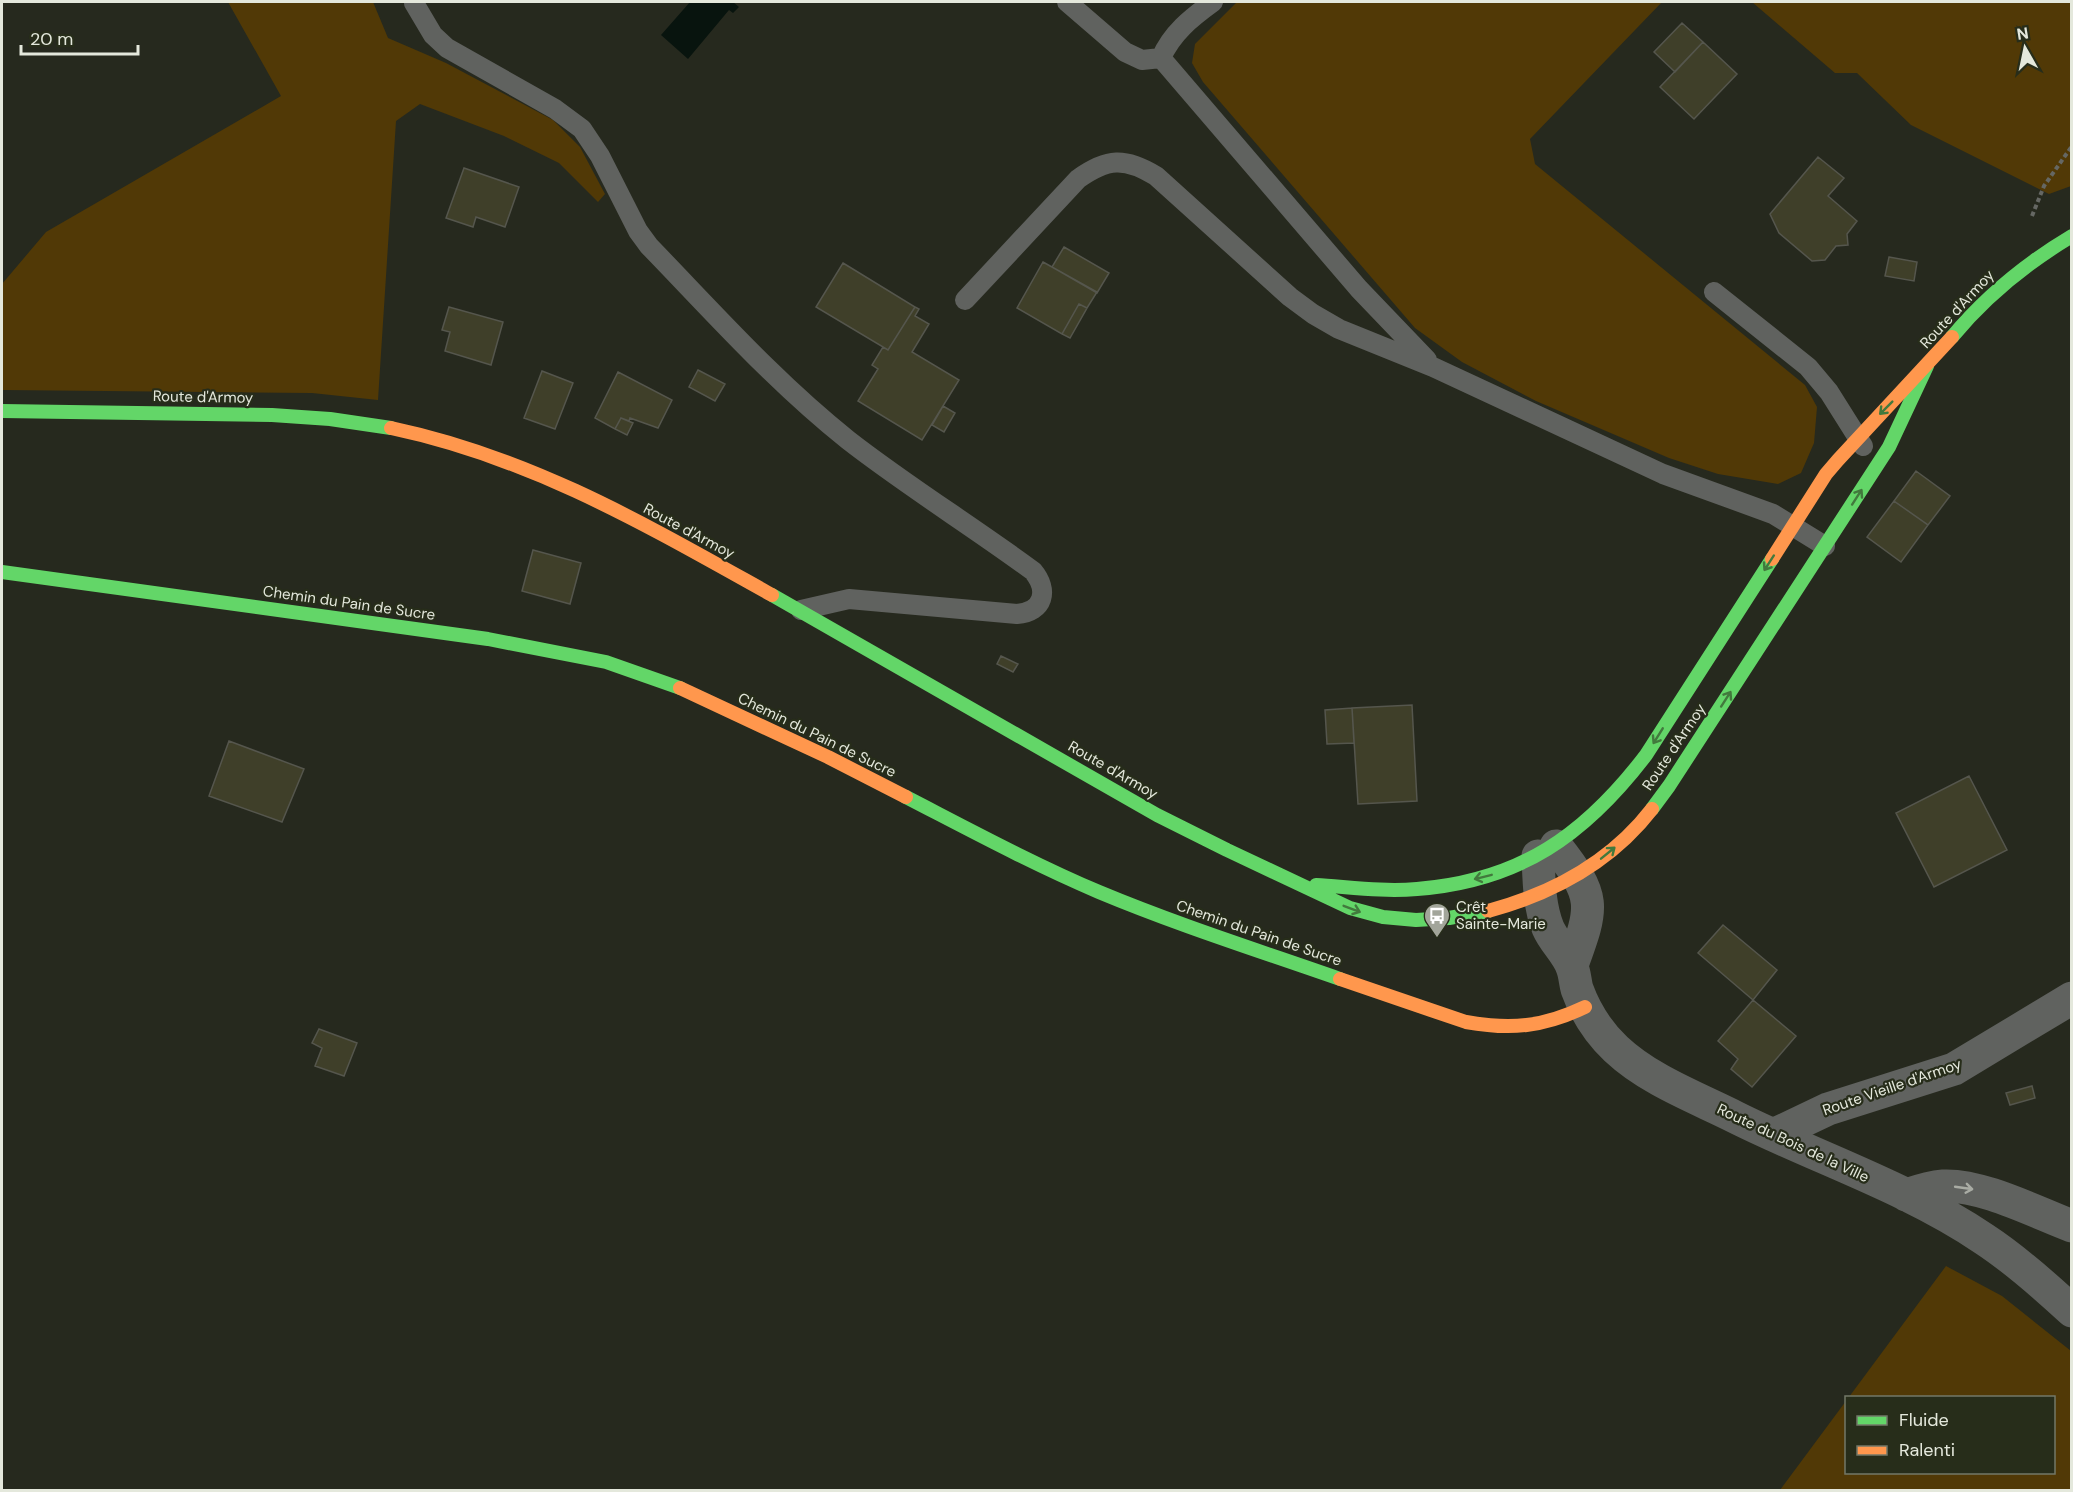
<svg xmlns="http://www.w3.org/2000/svg" width="2073" height="1492" font-family="'DM Sans',sans-serif">
	<style>
		.green { fill: #513906 }
		.water { fill: #08140e }
		.building { fill: #3f3f29; stroke: #55564d; stroke-width: 1.5 }
		.lines { fill: none; stroke-linecap: round; stroke-linejoin: round }
		.path { stroke: #656763; stroke-width: 4; stroke-dasharray: 4.5 3; stroke-linecap: butt }
		.lane { stroke: #60625f; stroke-width: 20 }
		.street { stroke: #60625f; stroke-width: 33 }
		.fast { stroke: #63d668; stroke-width: 14 }
		.slow { stroke: #ff974d; stroke-width: 14 }
		.oneway { stroke: #42793d }
		.oneway2 { stroke: #a9aca4 }
		.labels { text-anchor: middle; stroke-width: 4.5; stroke-linejoin: round; paint-order: stroke }
		.street-label { font-size: 15px; fill: #e4e8dc; stroke: #272d1a }
		.poi-label { font-size: 15px; fill: #e4e8dc; stroke: #272d1a; text-anchor: start }
	</style>
	<rect width="100%" height="100%" fill="#26291e"/>
	<path class="green" d="M228,2h145l15,36 58,25 107,57 27,27 25,47 -7,8 -39,-39 -55,-27 -84,-32 -24,17 -18,279 -66,-7 -310,-3v-106l44,-52 235,-136z
		M1237,2h425l-132,137 5,25 270,221 12,22 -3,36 -13,30 -23,11 -60,-10 -49,-16 -133,-57 -74,-39 -47,-34 -212,-246 -11,-19 3,-19z
		M1752,2h319v184l-22,8 -138,-69 -54,-52h-22z
		M1946,1266l56,30 69,55v139h-291l66,-89v71h208v-74l-205,-1z"/>
	<path class="water" d="M690,2h43l6,5 -6,6 -4,-3 -41,49 -27,-24z"/>
	<path class="building" d="M1682,23l21,19 -28,30 -21,-20z
		M1703,42l34,32 -43,45 -34,-32z
		M1818,157l26,21 -16,18 29,25 -10,13 1,11 -12,1 -11,14 -13,1 -33,-28 -9,-19z
		M464,168l55,19 -14,40 -29,-10 -3,10 -27,-9z
		M1064,247l45,26 -12,20 -45,-26z
		M1889,257l28,5 -3,19 -29,-5z
		M1043,262l54,30 -10,16 -8,-4 -17,30 -45,-26z
		M843,263l72,44 -27,43 -72,-43z
		M1079,304l8,4 -17,30 -8,-4z
		M449,307l54,15 -12,43 -46,-14 5,-19 -8,-2z
		M915,307l4,2 -4,7 14,8 -17,28 47,28 -37,60 -64,-39 20,-32 -6,-4 11,-18 5,3z
		M698,370l27,14 -10,17 -26,-14z
		M542,371l31,12 -18,46 -31,-11z
		M618,372l54,28 -14,28 -28,-10 -1,3 -8,-3 -6,11 -20,-11z
		M943,406l12,7 -11,19 -12,-7z
		M621,418l12,5 -6,12 -12,-6z
		M1916,471l34,25 -22,29 -34,-24z
		M1894,501l34,24 -27,37 -34,-25z
		M533,550l48,13 -11,41 -48,-13z
		M1001,656l17,8 -5,8 -16,-8z
		M1412,705l5,96 -59,3 -6,-96z
		M1352,708l2,35 -27,1 -2,-34z
		M229,741l75,28 -22,53 -73,-26z
		M1969,776l38,74 -73,37 -38,-74z
		M1723,925l54,45 -24,30 -55,-47z
		M1753,1000l43,36 -44,51 -21,-18 7,-10 -20,-18z
		M319,1029l38,14 -13,33 -29,-10 7,-18 -10,-5z
		M2032,1086l3,12 -25,7 -4,-12z"/>
	<g class="lines">
		<path class="path" d="M2032,216l12,-30 28,-40"/>
		<path class="lane" d="M1067,2l58,50 17,8 19,-2
			M414,3l19,32 14,13 108,61 27,20 18,27 38,75 11,15c64,66 126,136 199,194 59,46 124,86 185,131 16,19 11,41 -16,43l-168,-15 -48,11
			M1161,58l198,231 68,71
			M1161,58c11,-25 30,-40 52,-56
			M1714,292l94,75 21,25 34,54
			M965,300l113,-121c29,-21 47,-22 78,-3l134,121 23,17 26,15 94,38 230,107 110,40 52,32"/>
		<path class="street" d="M1556,846c40,51 38,59 16,119
			M1538,856c1,24 1,50 10,72 6,14 19,25 24,39 3,7 3,15 5,22 8,22 22,44 39,60 33,31 79,48 119,68 82,41 172,70 249,122 32,21 60,46 88,72
			M1773,1135l55,-26 126,-40 118,-71
			M1906,1195c12,-4 24,-8 37,-9 38,-2 92,26 129,40"/>
		<path class="fast" d="M1952,337c35,-42 73,-73 120,-101
			M2,411l270,4 58,4 61,9
			M2,572l486,67 118,23 74,26
			M772,595l385,220 70,35 123,58 33,9 33,3 33,-2 39,-7
			M906,797c64,33 127,67 193,95 79,33 161,59 241,87
			M1652,809l17,-23 220,-339 38,-81
			M1316,885c33,2 67,7 101,4 103,-8 168,-54 229,-134l126,-196"/>
		<path class="slow" d="M391,428c142,30 257,98 381,167
			M1772,559l54,-85 12,-14 114,-123
			M680,688l148,69 78,40
			M1488,911c63,-17 123,-49 164,-102
			M1340,979l126,43c45,8 77,5 119,-15"/>
	</g>
	<defs><path id="oneway-shaft" d="M-6 0H5M1.5-3L5.5 0L1.5 3" fill="none" stroke-width="1.6" stroke-linecap="round" stroke-linejoin="round" transform="scale(1.5)"/></defs>
	<g class="oneway">
		<use href="#oneway-shaft" transform="translate(1886 408) rotate(135)"/>
		<use href="#oneway-shaft" transform="translate(1857 497) rotate(-57)"/>
		<use href="#oneway-shaft" transform="translate(1769 563) rotate(123)"/>
		<use href="#oneway-shaft" transform="translate(1726 699) rotate(-57)"/>
		<use href="#oneway-shaft" transform="translate(1658 736) rotate(122)"/>
		<use href="#oneway-shaft" transform="translate(1608 853) rotate(-39)"/>
		<use href="#oneway-shaft" transform="translate(1483 877) rotate(166)"/>
		<use href="#oneway-shaft" transform="translate(1352 909) rotate(21)"/>
	</g>
	<use class="oneway2" href="#oneway-shaft" transform="translate(1964 1188) rotate(8)"/>
	<defs>
		<symbol id="bus-pin" viewBox="-11 -11 22 30"><path d="M0 17L-7.5 6A9.5 9.5 0 1 1 7.5 6Z" fill="#a2a59a" stroke="#272d1a"/><path d="M-5-6H5V4H4V6H2V4H-2V6H-4V4H-5ZM-3.5-4V0h7V-4ZM-3.5 1.2v1.5H-2V1.2ZM2 1.2v1.5H3.5V1.2Z" fill="#fff"/></symbol>
	</defs>
	<g fill-rule="evenodd">
		<use href="#bus-pin" x="1422" y="901" width="30" height="40"/>
	</g>
	<g class="labels">
		<g class="street-label">
			<text transform="translate(1957 309) rotate(-47)" y="5">Route d'Armoy</text>
			<text transform="translate(203 397) rotate(1)" y="5">Route d'Armoy</text>
			<text transform="translate(689 531) rotate(28)" y="5">Route d'Armoy</text>
			<text transform="translate(349 603) rotate(8)" y="5">Chemin du Pain de Sucre</text>
			<text transform="translate(817 735) rotate(26)" y="5">Chemin du Pain de Sucre</text>
			<text transform="translate(1674 747) rotate(-56)" y="5">Route d'Armoy</text>
			<text transform="translate(1113 770) rotate(30)" y="5">Route d'Armoy</text>
			<text transform="translate(1259 933) rotate(19)" y="5">Chemin du Pain de Sucre</text>
			<text transform="translate(1892 1087) rotate(-19)" y="5">Route Vieille d'Armoy</text>
			<text transform="translate(1793 1143) rotate(25)" y="5">Route du Bois de la Ville</text>
		</g>
		<g class="poi-label">
			<text x="1456" y="912">Crêt<tspan x="1456" dy="17">Sainte-Marie</tspan></text>
		</g>
	</g>
	<rect width="2073" height="1492" fill="none" stroke="#e4e8dc" stroke-width="6"/>
	<rect x="1845" y="1396" width="210" height="78" fill="#272d1a" stroke="#737868" stroke-width="1.5"/>
	<rect x="1857" y="1416" width="30" height="9" fill="#63d668" stroke="#737868" stroke-width="1.5"/>
	<text x="1899" y="1426" font-size="18" fill="#e4e8dc">Fluide</text>
	<rect x="1857" y="1446" width="30" height="9" fill="#ff974d" stroke="#737868" stroke-width="1.5"/>
	<text x="1899" y="1456" font-size="18" fill="#e4e8dc">Ralenti</text>
	<g transform="translate(2025 48) rotate(351)" stroke="#272d1a" stroke-width="4.5" paint-order="stroke">
	<path d="M0-4.5L10 22L0 15L-10 22Z" fill="#e4e8dc"/>
	<text y="-9" font-size="16" font-weight="bold" text-anchor="middle" fill="#e4e8dc">N</text>
	</g>
	<path d="M21 45v9h117v-9" fill="none" stroke="#e4e8dc" stroke-width="3"/>
	<text x="30" y="45" font-size="18" fill="#e4e8dc" stroke="#272d1a" stroke-width="4.5" paint-order="stroke">20 m</text>
</svg>
